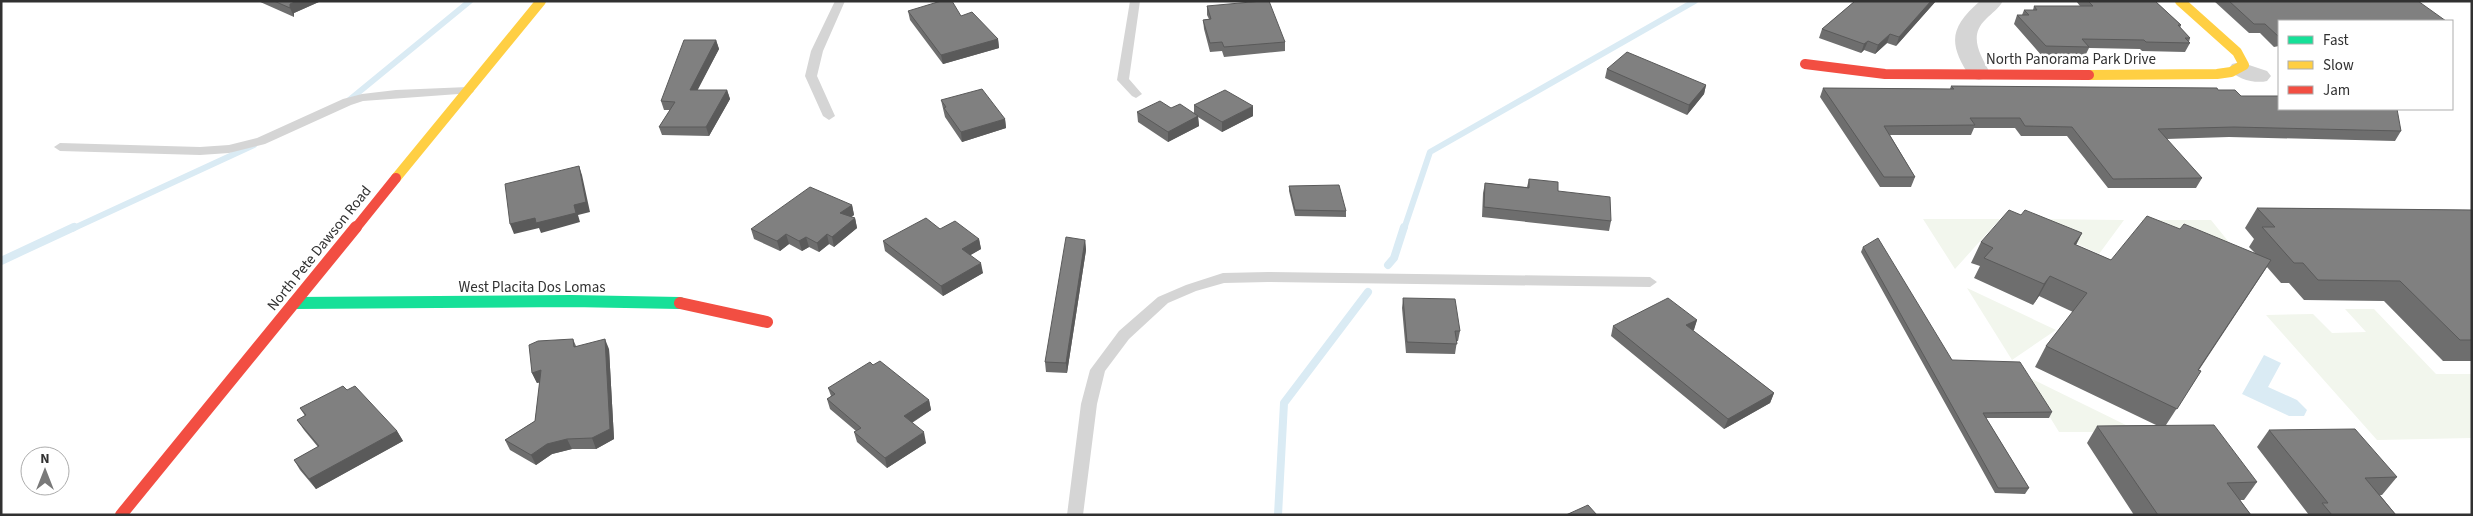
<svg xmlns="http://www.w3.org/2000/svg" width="2473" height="516" font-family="'Source Sans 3',sans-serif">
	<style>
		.green { fill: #f2f6ed }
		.water { fill: #daebf4 }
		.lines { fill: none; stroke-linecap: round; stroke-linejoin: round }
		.stream-far1 { stroke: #daebf4; stroke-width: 6 }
		.stream { stroke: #daebf4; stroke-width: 8 }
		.lane { fill: #d5d5d5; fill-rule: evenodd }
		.street { fill: #d5d5d5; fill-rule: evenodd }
		.fast { stroke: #16e098; stroke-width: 12 }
		.slow { stroke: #ffcf43; stroke-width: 10 }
		.jam-far1 { stroke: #f24e42; stroke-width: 10 }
		.jam { stroke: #f24e42; stroke-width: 12 }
		.wall { fill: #6e6e6e }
		.shaded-wall { fill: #5a5a5a }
		.building { fill: #808080; stroke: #5a5a5a }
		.labels { text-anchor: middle; stroke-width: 5; stroke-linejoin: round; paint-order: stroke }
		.street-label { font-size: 15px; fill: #313131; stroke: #fff }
	</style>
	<rect width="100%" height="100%" fill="#fff"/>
	<path class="green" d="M1923,219h77l-45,50z
		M2024,219l100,1 -25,34z
		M2140,220h71l38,47z
		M1967,288l89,42 -44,30z
		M2345,309h29l62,65h36l-1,64 -94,2 -111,-125 47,-1 19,19 34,-1z
		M2024,375l108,53 -4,4h-69z"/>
	<path class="water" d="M2264,355l17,8 -13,24 29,13 10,10 -3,6h-15l-47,-22z"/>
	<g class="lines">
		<path class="stream-far1" d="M348,101l122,-100
			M72,229l182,-84
			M1404,229l26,-77 265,-151"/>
		<path class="stream" d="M1,261l73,-34
			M1388,265l6,-7 10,-31
			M1278,515l6,-112 84,-111"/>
		<path class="lane" d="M835,1h10l-22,50 -6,25 18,40 -6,4 -6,-4 -18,-40 6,-25z
			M1130,1h10l-11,78 13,15 -6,4 -4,-2 -15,-16z
			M468,87l6,4 -2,2 -109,8 -12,4 -86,39 -36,9 -29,2 -140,-4 -6,-4 6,-4 140,4 29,-2 28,-7 86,-39 19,-5 34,-4z
			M1268,272l382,5 7,5 -7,5 -382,-5 -44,1 -28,8 -28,12 -39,36 -24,32 -8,33 -14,111h-16l14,-111 9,-34 29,-39 39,-34 28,-12 37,-12z"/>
		<path class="street" d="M1980,1h23c-4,7 -11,12 -17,18 -18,17 -6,35 4,54l-3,5 -8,2 -8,-2c-23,-34 -22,-50 9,-77z
			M2240,62l27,9 4,5 -4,5c-12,3 -31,-2 -38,-12l3,-5z"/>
		<path class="fast" d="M294,303l277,-2 109,2"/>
		<path class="slow" d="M2089,75l128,-1 14,-2 13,-7 -7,-13 -57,-51
			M396,178l145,-177"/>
		<path class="jam-far1" d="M1805,64l80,10 204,1
			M355,229l41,-51"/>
		<path class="jam" d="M680,303l87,19
			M121,515l235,-288"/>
	</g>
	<path class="wall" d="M258,1h63l-27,12v4z
		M1855,1h81l-40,45 -9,-3 -12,11 -11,-4 -3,3 -42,-15 3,-9z
		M2076,1h79l26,24 -1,3 10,10 -1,4 1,1 -5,9 -43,-1 -2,-2 -51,-1 -4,8h-43l-28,-32 3,-9h5l2,-5h9l1,-4h46z
		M2214,1h80l-15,20v25l-5,1 -14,-14h-11z
		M1207,6l78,36v9l-61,6 -2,-6 -12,1 -6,-23 -1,-9 6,-1 -2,-4z
		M908,11l53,5 37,23 1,9 -56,16 -33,-44z
		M716,40l3,9 -22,41h30l3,9 -21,37 -47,-1 -3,-8 11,-17h-6l-3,-9z
		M1607,69l99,16 -2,9 -17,21 -82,-37z
		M1951,86l267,4 23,6 160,35 -6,10 -166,-4 -63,2 36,39 -6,10h-88l-41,-52h-46l-6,-8h-41l-3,7h-81l25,42 -4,10h-31l-60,-90 3,-9 127,1z
		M941,100l64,19 1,9 -44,14 -17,-25z
		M1194,105l59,11 -31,16 -24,-15 1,9 -31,16 -30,-20 -1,-10 34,-4 23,5z
		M1529,179l29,12 53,30 -2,10 -127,-14 1,-24 2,-10 42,4z
		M1289,186l57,25v6l-51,-1 -6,-25z
		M852,205l2,10 -3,2 4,1 2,10 -23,19 -5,-3 -10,8 -10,-5 -7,4 -13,-7 -9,7 -26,-12 -3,-10z
		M2257,208l215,2v151h-29l-59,-60 -80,-1 -15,-17h-8l-14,-16 -68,103 2,1 -35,54 91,57 -13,18h-4l11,15h-117l-47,-72 10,-17 59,-1 -121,-58 11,-21 27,-34 -34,-16 -6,9 -59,-27 6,-12 -9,-3 10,-21 40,-27 61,18 -6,12 35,15 69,-31 75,24 -6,-6 5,-8 -9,-11z
		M940,229l39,10 2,10 -11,6 13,18 -40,23 -58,-45 -2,-10z
		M1085,240l1,10 -19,123 -21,-1 -1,-10z
		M1863,247l89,113 100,52 -3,6h-63l43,70 -4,6 -30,-1 -134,-241z
		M1403,298l57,33 -2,10h-1l-2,13 -49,-1 -4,-45z
		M1697,320l-4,11 81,62 -4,10 -46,26 -113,-93 2,-10z
		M573,339l3,7 33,3 5,90 -18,10h-24l-20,5 -16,11 -26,-15 -5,-10 30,-19 5,-39 -3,1 -5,-10z
		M873,365l56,35 2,10 -19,13 14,20 -39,25 -30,-26 -3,-10 2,-1 -26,-22 -3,-10 4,-3 -3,-8z
		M347,390l50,41 6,10 -87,48 -16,-19 -6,-10 24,-13 -14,-17 -7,-10 8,-4 -5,-8z
		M2269,430l128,47 -15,18h-2l16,20h-87l-52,-68z"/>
	<path class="shaded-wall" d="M297,1h24l-27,12v4l-4,-9v-4z
		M1931,1h5l-40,45 3,-9z
		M1890,34l-3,9 -12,11 3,-9z
		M998,39l1,9 -56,16 -2,-9z
		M716,40l3,9 -26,50 -3,-9z
		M1868,41l-4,9 -3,3 3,-9z
		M1706,85l-2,9 -17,21 2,-10z
		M727,90l3,9 -21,37 -3,-9z
		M1253,106v10l-31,16v-10z
		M1198,116l1,10 -31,16v-10z
		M1005,119l1,9 -44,14 -1,-10z
		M579,166l3,9 8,37 -12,3 2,7 -39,11 -2,-5 -25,6 -4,-10z
		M852,205l2,10 -12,8 -2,-10z
		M855,218l2,10 -23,19 -2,-10z
		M2082,233l-11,21 3,-10z
		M786,234l3,10 -9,7 -3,-10z
		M827,234l2,10 -10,8 -2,-9z
		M806,237l3,10 -7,4 -3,-10z
		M979,239l2,10 -17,10 -2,-10z
		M1085,240l1,10 -19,123 -1,-10z
		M981,263l2,10 -40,23 -2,-10z
		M2050,276l-11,20 -6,9 11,-21z
		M1697,320l-3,10 -11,5 3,-10z
		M605,339l4,10 5,90 -18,10 -4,-11z
		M541,370l5,11 -9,2 -5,-10z
		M1774,393l-4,10 -46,26 4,-10z
		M929,400l2,10 -25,16 -2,-10z
		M397,431l6,10 -87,48 -7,-10z
		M924,432l2,11 -39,25 -2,-10z
		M567,439l5,10 -20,5 -16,11 -5,-10 16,-11z"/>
	<path class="building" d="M274,1h23l-7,3v4z
		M941,1h11l9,15 11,-4 26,27 -57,16 -33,-44z
		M1262,1h7l16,41 -61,5 -2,-5 -12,1 -7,-23 8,-1 -4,-13z
		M1855,1h76l-32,36 -9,-3 -12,11 -10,-4 -4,3 -42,-15z
		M2088,1h67l26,24h-3l12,13h-5l5,5 -44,-1 -2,-2 -62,-1 7,8 -43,-1 -29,-31h12l-5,-5h13l-3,-4h59z
		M2229,1h189l28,20h-167v16l-14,-13h-11z
		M684,40h32l-26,50h37l-21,37h-47l16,-25 -14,-1z
		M1627,52l79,33 -17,20 -82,-36z
		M1951,86l266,2 1,2h17l6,6h38v13h118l4,22 -167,-4 -76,2 44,49 -89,1 -41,-52 -47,-1 -5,-8h-50l5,7 -91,1 31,51h-31l-61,-89 131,1z
		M982,89l23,30 -44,13 -17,-24 2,-1 -5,-7z
		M1225,90l28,16 -31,16 -28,-17z
		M1160,101l11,7 9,-4 18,12 -30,16 -31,-20z
		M579,166l7,36 -12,3 2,8 -40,10 -1,-5 -25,6 -5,-40z
		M1529,179l29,3v9l52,6 1,24 -127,-14 1,-24 44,5z
		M1339,185l7,26 -51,-1 -6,-24z
		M810,187l42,18 -12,8 15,5 -23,19 -5,-3 -10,9 -11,-6 -7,4 -13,-7 -9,7 -26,-12z
		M2257,208l215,2v130h-12l-60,-59 -82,-1 -15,-17h-9l-32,-36h13z
		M2009,210l12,5 4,-5 57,23 -8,11 37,16 36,-44 33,13 4,-5 87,36 -73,110 3,1 -24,38 -131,-63 41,-53 -37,-17 -6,8 -60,-26 9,-10 -12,-6z
		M926,218l14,11 15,-8 24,18 -17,10 19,14 -40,23 -58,-45z
		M1066,237l19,3 -19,123 -21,-1z
		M1878,238l74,122 68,2 32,50 -69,1 46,75h-31l-135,-241z
		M1403,298l52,1 5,32h-5l2,13 -50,-2z
		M1668,298l29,22 -11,5 88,68 -46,26 -115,-93z
		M573,339l1,8 31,-8 5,90 -18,9 -25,1 -20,5 -16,11 -26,-15 30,-19 6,-51 -9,3 -3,-28 9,-4z
		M880,361l49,39 -25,16 20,16 -39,26 -31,-26 7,-4 -34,-29 8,-5 -7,-6 42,-26 3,3z
		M343,386l4,4 8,-4 42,45 -88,48 -15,-19 25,-14 -22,-26 9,-5 -6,-7z
		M2214,425l43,57 -30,1 24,32h-93l-61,-89z
		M2355,429l42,48 -32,1 31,37h-64l-10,-12h6l-59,-73z
		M1588,505l9,10h-31z"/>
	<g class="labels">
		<g class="street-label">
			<text x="2071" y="64">North Panorama Park Drive</text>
			<text transform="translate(319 248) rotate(-51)" y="5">North Pete Dawson Road</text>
			<text x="532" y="292">West Placita Dos Lomas</text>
		</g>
	</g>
	<rect width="2473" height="516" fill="none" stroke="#313131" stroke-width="5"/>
	<rect x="2278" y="20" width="175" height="90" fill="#ffffff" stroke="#adadad"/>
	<rect x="2288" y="36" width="25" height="8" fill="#16e098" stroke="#adadad"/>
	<text x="2323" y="45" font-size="15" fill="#313131">Fast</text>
	<rect x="2288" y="61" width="25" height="8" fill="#ffcf43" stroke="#adadad"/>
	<text x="2323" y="70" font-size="15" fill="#313131">Slow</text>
	<rect x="2288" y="86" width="25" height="8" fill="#f24e42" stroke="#adadad"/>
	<text x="2323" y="95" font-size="15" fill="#313131">Jam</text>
	<g transform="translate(45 471)"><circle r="24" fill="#ffffff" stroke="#adadad"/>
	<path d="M0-4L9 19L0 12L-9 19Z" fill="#797979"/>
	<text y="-8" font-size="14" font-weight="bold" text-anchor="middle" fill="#313131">N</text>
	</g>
</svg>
